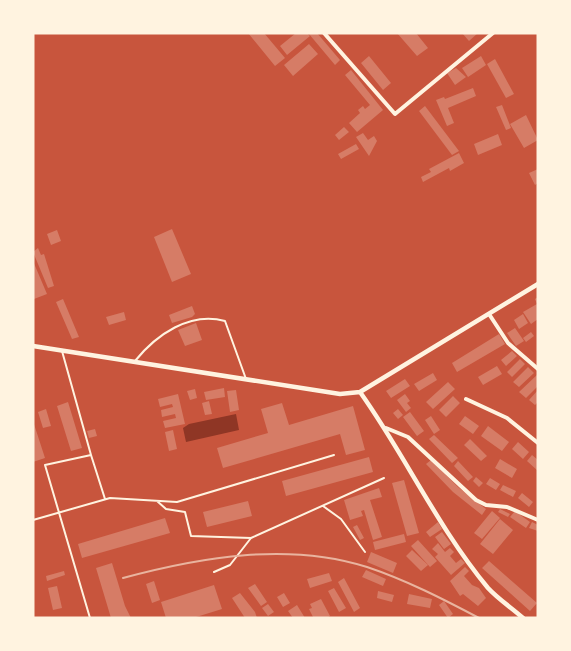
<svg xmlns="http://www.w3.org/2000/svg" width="571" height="651" font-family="'Work Sans',sans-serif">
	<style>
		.water { fill: #8f3625 }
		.building { fill: #d67c66 }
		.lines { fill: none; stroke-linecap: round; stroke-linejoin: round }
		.service { stroke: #fff3e0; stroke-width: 2 }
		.minor { stroke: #fff3e0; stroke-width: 4 }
		.tertiary { stroke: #fff3e0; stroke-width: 4.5 }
		.rail { stroke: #e9b49f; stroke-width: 2 }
	</style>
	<rect width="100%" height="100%" fill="#c8553d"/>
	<path class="water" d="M236,414l3,16 -53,12 -3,-14 6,-4z"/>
	<path class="building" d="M248,33h16l21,25 -10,8z
		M296,33h11l3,3 -23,19 -7,-9z
		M317,33l23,27 -5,5 -26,-31z
		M397,33h19l12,15 -11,8z
		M462,33h16l-9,8z
		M309,44l9,10 -25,22 -9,-11z
		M369,56l22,27 -8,7 -22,-27z
		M481,56l5,9 -18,12 -6,-9z
		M495,59l19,35 -8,4 -19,-34z
		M456,68l10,9 -11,8 -8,-12z
		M351,70l32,40 -26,22 -8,-9 11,-10 -2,-3 5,-4 2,3 5,-4 -25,-30z
		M473,88l3,8 -28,12 6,15 -7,3 -11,-26 8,-3 1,2z
		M502,105l9,23 -5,2 -10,-23z
		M425,106l34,45 -7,4 -33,-44z
		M526,115l12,25 -14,8 -14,-24z
		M344,127l5,5 -10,8 -4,-5z
		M363,133l5,7 6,-4 3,5 -8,15 -13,-19z
		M498,134l4,11 -24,10 -4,-11z
		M356,144l3,5 -18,10 -3,-5z
		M459,153l5,10 -14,8 -1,-3 -26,14 -2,-5 10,-5 -2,-3z
		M538,169v14l-3,2 -6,-12z
		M172,229l19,45 -19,8 -18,-45z
		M57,230l4,11 -10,4 -4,-11z
		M38,248l3,7 3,-1 10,32 -6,2 -15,-36z
		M33,261l14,33 -13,5 -1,-2z
		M538,297v22l-7,5 -8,-12 14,-8 -2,-5z
		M63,299l16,38 -7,2 -16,-37z
		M192,306l3,8 -3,3 -20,6 -3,-8z
		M124,312l2,8 -17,5 -3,-8z
		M523,314l5,9 -9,6 -5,-9z
		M196,323l6,17 -17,6 -7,-16z
		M515,328l9,13 -8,5 -9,-13z
		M531,332l3,4 -8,6 -3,-4z
		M499,334l6,10 -48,28 -5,-9z
		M512,351l5,5 -11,10 -5,-6z
		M520,359l5,5 -13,13 -5,-5z
		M497,366l5,8 -19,11 -5,-8z
		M528,367l6,6 -15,14 -6,-5z
		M433,373l4,7 -18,11 -5,-7z
		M538,374v12l-12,12 -7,-6z
		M405,379l5,7 -19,12 -5,-7z
		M448,382l7,7 -22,20 -7,-7z
		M224,388l1,9 -19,3 -2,-8z
		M195,389l2,9 -7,2 -3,-9z
		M236,390l3,20 -9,2 -3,-21z
		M538,390v12l-3,3 -6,-5z
		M178,394l7,30 -20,4 -2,-7 13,-3 -1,-4 -13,3 -1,-7 12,-3 -1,-3 -12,3 -2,-8z
		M405,394l5,7 -3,2 4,5 -5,4 -9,-12z
		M453,396l7,7 -14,14 -7,-7z
		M209,401l3,13 -7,1 -3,-12z
		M68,402l14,46 -11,3 -14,-45z
		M282,403l7,22 64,-19 12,44 -19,5 -6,-21 -117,34 -6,-20 51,-15 -7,-24z
		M46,409l5,17 -8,2 -5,-16z
		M398,409l5,6 -5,4 -5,-6z
		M410,412l14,19 -7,5 -14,-19z
		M431,416l9,14 -6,4 -9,-14z
		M465,416l14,10 -6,8 -14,-10z
		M33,421l12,37 -12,4z
		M488,426l21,16 -7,9 -21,-15z
		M95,429l2,7 -8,2 -2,-7z
		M173,430l4,19 -8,2 -4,-19z
		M434,435l24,23 -6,5 -23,-24z
		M470,439l17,17 -6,5 -17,-16z
		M518,442l11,10 -6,7 -11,-10z
		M532,455l6,5v11l-11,-10z
		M369,457l4,15 -87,24 -4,-15z
		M500,459l17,10 -5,9 -17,-10z
		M431,460l27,27 28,22 -4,6 -29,-23 -27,-28z
		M458,461l15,16 -5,4 -14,-15z
		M476,477l7,6 -4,4 -6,-6z
		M490,478l10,6 -4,6 -10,-6z
		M404,480l15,53 -12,3 -15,-53z
		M503,485l13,6 -3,6 -13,-7z
		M379,488l3,9 -12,3 12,37 -9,3 -9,-30 -3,1 2,5 -13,4 -6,-20z
		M522,493l11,9 -4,5 -11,-9z
		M248,501l4,15 -45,11 -4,-15z
		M500,509l10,5 -2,3 -10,-5z
		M492,511l8,7 -18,21 -8,-6z
		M515,511l15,11 -4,6 -16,-11z
		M165,518l5,15 -88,25 -4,-14z
		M500,519l13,11 -20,24 -13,-10z
		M438,522l4,7 -12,8 -4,-5z
		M532,522l6,3v6l-9,-3z
		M357,525l7,13 -4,2 -7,-13z
		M442,532l9,12 -7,5 -9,-12z
		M404,534l2,8 -31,8 -2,-8z
		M418,540l19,21 -7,6 -19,-21z
		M438,543l7,9 5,-4 4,4 -4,4 6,7 5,-4 4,4 -14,12 -16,-18 3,-3 -6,-5z
		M412,550l16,15 -7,6 -15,-15z
		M371,552l26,11 -4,10 -26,-11z
		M489,561l48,42 -7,8 -48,-43z
		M112,563l13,43 6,12h-20l-15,-50z
		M465,567l4,4 -5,5 8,9 7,3 7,10 -8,8 -15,-12 -3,2 -10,-15z
		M366,570l20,9 -3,7 -21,-9z
		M64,571l1,4 -18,6 -1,-5z
		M329,573l3,8 -22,7 -3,-9z
		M344,578l16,30 -6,4 -16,-30z
		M154,581l6,19 -8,3 -6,-19z
		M255,584l12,18 -6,4 -13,-18z
		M214,585l8,24 -29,9h-27l-5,-16z
		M57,586l5,22 -9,2 -5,-22z
		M334,588l12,20 -7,4 -11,-21z
		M378,591l16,4 -2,7 -15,-4z
		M240,593l15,19 2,6h-12l-13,-20z
		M284,593l6,10 -7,4 -6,-10z
		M409,594l23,5 -2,9 -23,-4z
		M321,599l9,17 -3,2 -14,-1 -4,-8 3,-1 -2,-4z
		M444,601l9,13 -5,4 -9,-13z
		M268,604l6,8 -6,4 -6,-8z
		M297,605l8,13h-12l-5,-7z"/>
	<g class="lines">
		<path class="service" d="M62,351l29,104
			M135,361c21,-26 55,-50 90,-40l21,58
			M157,501l9,8 19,3 6,24 60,2 133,-60
			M323,506l18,13 24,33
			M33,520l77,-22 67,4 157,-47
			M214,572l16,-7 21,-27
			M90,618l-45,-153 46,-10 14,44"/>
		<path class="minor" d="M324,33l71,81 98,-81
			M489,314l19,29 30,26
			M466,399l41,19 31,25
			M386,428l22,9 68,63 10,5 21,2 31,13"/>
		<path class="tertiary" d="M33,346l307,48 20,-2 178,-108
			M360,392c45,63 78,136 128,196 10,11 24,20 35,30"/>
		<path class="rail" d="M123,578c78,-21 165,-36 244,-11 39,13 76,32 112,51"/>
	</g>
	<rect width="571" height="651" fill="none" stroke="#fff3e0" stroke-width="69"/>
</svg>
